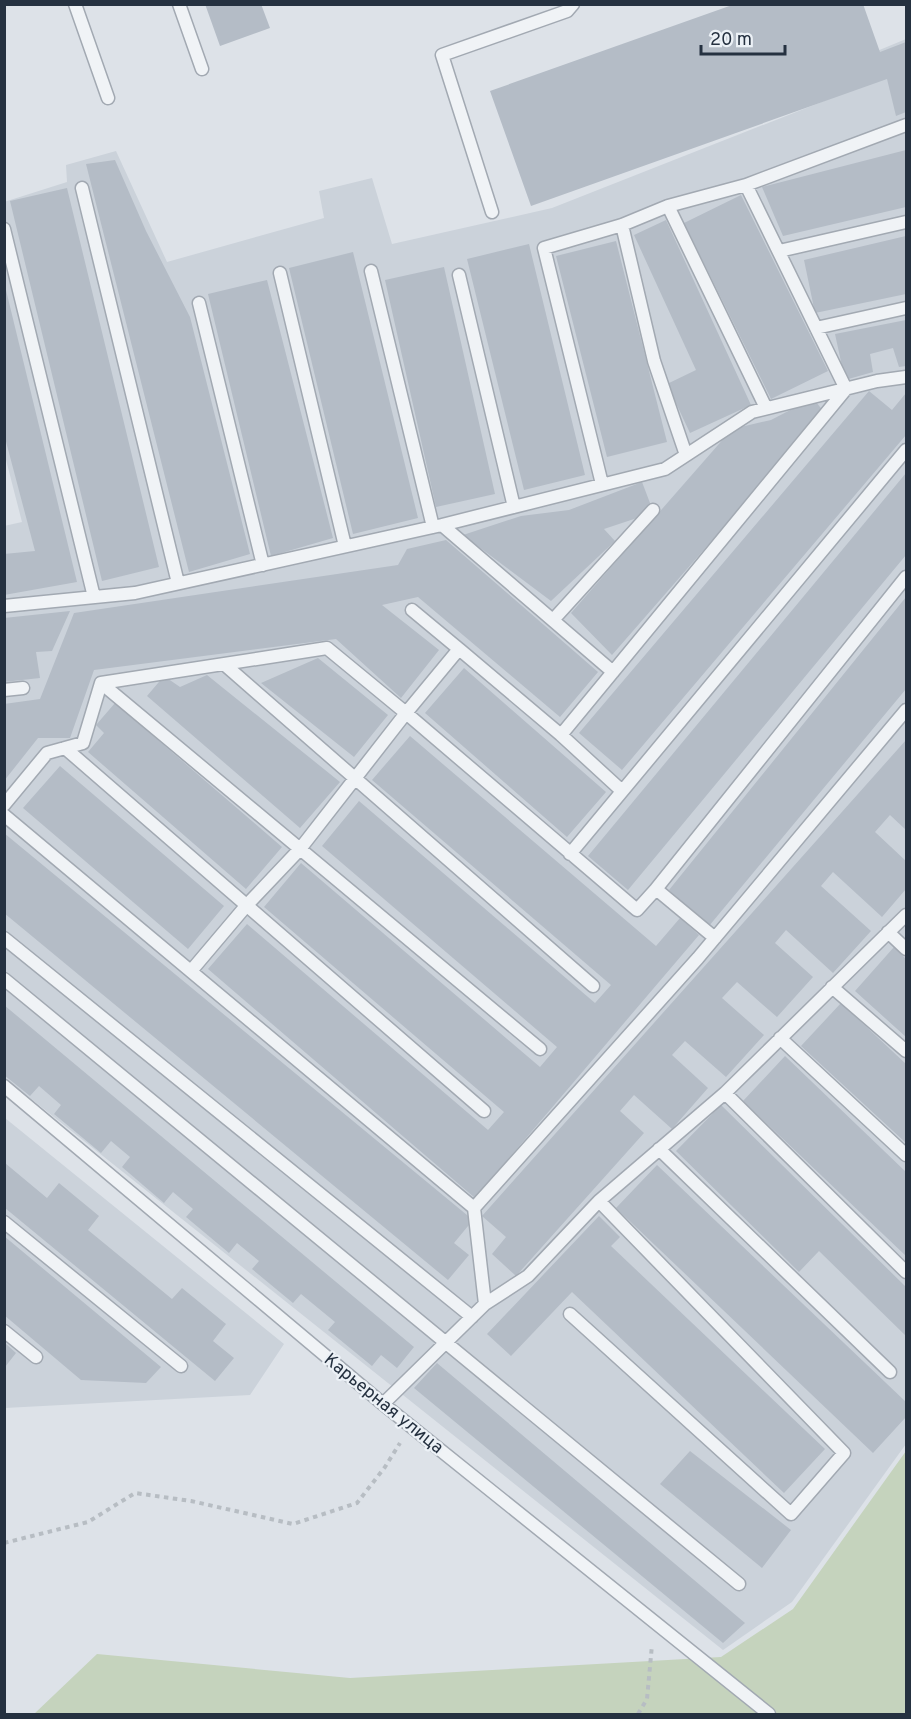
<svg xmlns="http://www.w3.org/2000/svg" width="911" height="1719" font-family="Overpass,sans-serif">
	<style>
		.built { fill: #cbd2da }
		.green { fill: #c5d3bd }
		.building { fill: #b4bcc6 }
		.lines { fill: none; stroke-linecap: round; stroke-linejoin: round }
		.service-casing { stroke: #a2a9b2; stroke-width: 15 }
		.path { stroke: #b7bdc3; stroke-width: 4; stroke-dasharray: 4.5 4.5; stroke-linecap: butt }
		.service { stroke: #f0f3f6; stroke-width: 12 }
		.labels { text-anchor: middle; stroke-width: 4.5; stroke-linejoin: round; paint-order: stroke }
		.street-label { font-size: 18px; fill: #253140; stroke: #ecf1f6 }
	</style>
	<rect width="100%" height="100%" fill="#dde2e8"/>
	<path class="built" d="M906,39v1405l-114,158 -69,48 -718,-572 -1,-552 18,-4 -18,-70v-250l63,-20 -1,-17 50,-14 51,111 157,-44 -5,-27 53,-13 20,66 160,-36 333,-131 -8,-26z
		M5,1118l279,226 -34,51 -245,13z"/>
	<path class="green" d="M906,1451v263h-872l63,-60 253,24 371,-21 72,-48z"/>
	<path class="building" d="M205,4h56l9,24 -50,18z
		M735,4h128l17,48 26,-10v70l-10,4 -9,-37 -356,127 -41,-115z
		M906,150v57l-123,29 -21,-49z
		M115,160l31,71 44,86 60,237 -61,18 -103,-408z
		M67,188l92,379 -57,14 -92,-380z
		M741,195l87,176 -57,28 -87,-176z
		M666,220l85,185 -61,28 -23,-49 29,-14 -62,-135z
		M906,236v58l-91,19 -11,-53z
		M616,241l51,201 -60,15 -51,-201z
		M529,244l56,231 -61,15 -57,-231z
		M353,252l65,266 -65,16 -64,-266z
		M444,267l51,227 -59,13 -51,-227z
		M267,280l66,258 -62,18 -63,-262z
		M5,286l72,296 -73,13v-41l31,-3 -31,-117z
		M906,320v46l-7,1 -6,-19 -23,6 3,18 -28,8 -10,-46z
		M869,391l23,19 14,-17v42l-284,335 -43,-37z
		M816,402l8,10 -212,243 -41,-42 161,-184 39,-9 27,-14z
		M906,473v82l-278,335 -40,-34z
		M642,482l8,21 -10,14 -36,12 11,12 -64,60 -88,-66 58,-19 48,-6z
		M446,540l152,132 -38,45 -142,-120 -36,8 57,45 -38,48 -65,-59 -242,31 -24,68h-32l-34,43v-77l36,-5 34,-86 324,-48 9,-16z
		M906,597v92l-197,237 -40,-36z
		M70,611l-18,40 -16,1 4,26 -36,4v-64z
		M318,658l70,57 -34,42 -93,-74z
		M464,668l142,124 -39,45 -142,-124z
		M207,675l133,107 -40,46 -153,-132 17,-20 16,11z
		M115,703l167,144 -36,42 -158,-137 16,-19 -8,-8z
		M410,736l246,210 24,-28 19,17 -224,263 -267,-229 39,-45 241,206 16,-18 -240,-205 37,-44 239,204 17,-20 -235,-201 37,-45 236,202 16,-18 -239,-205z
		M906,740v90l-16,-15 -15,17 31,29v28l-24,28 -49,-45 -12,14 50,45 -38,42 -47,-43 -11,13 38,34 -36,40 -40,-35 -15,16 42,37 -38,42 -41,-36 -13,14 36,33 -36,41 -38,-34 -14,16 24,22 -128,143 -24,-22 14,-17 -24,-21z
		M60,766l164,140 -36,43 -165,-141z
		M4,833l469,387 -19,23 15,12 -21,25 -444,-367z
		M894,947l12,12v78l-51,-46z
		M841,1003l65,61v79l-105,-97z
		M4,1005l410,342 -17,21 -16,-13 -9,11 -44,-36 7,-8 -34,-28 -8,9 -41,-34 7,-8 -22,-18 -8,10 -43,-36 7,-8 -20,-17 -9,11 -42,-36 8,-10 -19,-16 -10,12 -47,-39 7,-9 -22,-19 -9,10 -26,-21z
		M785,1056l121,116v84l-163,-155z
		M721,1105l185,182v49l-87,-85 -20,21 -123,-121z
		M5,1163l42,35 12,-15 40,33 -11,14 84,69 10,-11 44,36 -13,17 21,17 -19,23 -210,-173z
		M657,1165l249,237v15l-33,36 -257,-245z
		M599,1216l21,21 -9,9 214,203 -41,44 -212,-201 -61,64 -24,-22z
		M4,1236l157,131 -15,16 -65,-3 -77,-65z
		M5,1343l11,10 -11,14z
		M437,1363l308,260 -22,20 -309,-255z
		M690,1451l101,79 -29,38 -102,-84z"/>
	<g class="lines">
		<defs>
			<path id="service" d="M75,4l33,94
				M179,4l23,65
				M82,188l96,395
				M668,206l98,202
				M492,212l-50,-157 125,-44 6,-7
				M622,225l32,136 32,94
				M4,229l90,368
				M779,251l127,-29
				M371,271l62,256
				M280,273l65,273
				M459,275l55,232
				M199,303l64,262
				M816,328l90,-20
				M602,484l-58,-236 78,-23 46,-19 78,-21
				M442,525l223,-56 87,-57 125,-31 29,-4
				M4,606l131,-13 307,-68 171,147
				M412,610l47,39
				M553,620l100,-110
				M224,664l369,322
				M101,683l439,366
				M4,690l19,-2
				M561,735l61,56
				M65,748l419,363
				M4,805l43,-52 36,-10 18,-60 226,-35 79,65 53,-64 102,86 285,-346 -100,-204 160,-60
				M4,815l470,393
				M570,854l336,-404
				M656,889l250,-312
				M888,932l18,17
				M4,938l468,379
				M191,971l55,-65 54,-57 106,-136 231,197 19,-21 59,49
				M4,979l735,605
				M832,987l74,64
				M780,1038l126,117
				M4,1086l379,318 386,310
				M725,1093l181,179
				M659,1149l231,223
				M599,1201l126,-108 181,-178
				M4,1222l177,144
				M485,1304l43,-28 71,-75 245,252 -53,61 -221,-200
				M4,1331l32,26
				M383,1404l102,-100 -11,-96 224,-250 208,-248"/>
		</defs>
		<use href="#service" class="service-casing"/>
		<path class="path" d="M4,1543l84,-21 47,-29 56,8 102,23 64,-21 28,-36 15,-24
			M638,1714l9,-15 5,-54"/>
		<use href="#service" class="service"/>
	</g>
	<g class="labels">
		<g class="street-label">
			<text transform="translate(384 1403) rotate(39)" y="6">Карьерная улица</text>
		</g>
	</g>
	<rect width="911" height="1719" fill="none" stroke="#253140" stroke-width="12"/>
	<path d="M701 45v9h84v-9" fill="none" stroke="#253140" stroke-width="3"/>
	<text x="710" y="45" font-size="18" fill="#253140" stroke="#ecf1f6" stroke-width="4.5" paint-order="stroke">20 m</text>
</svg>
